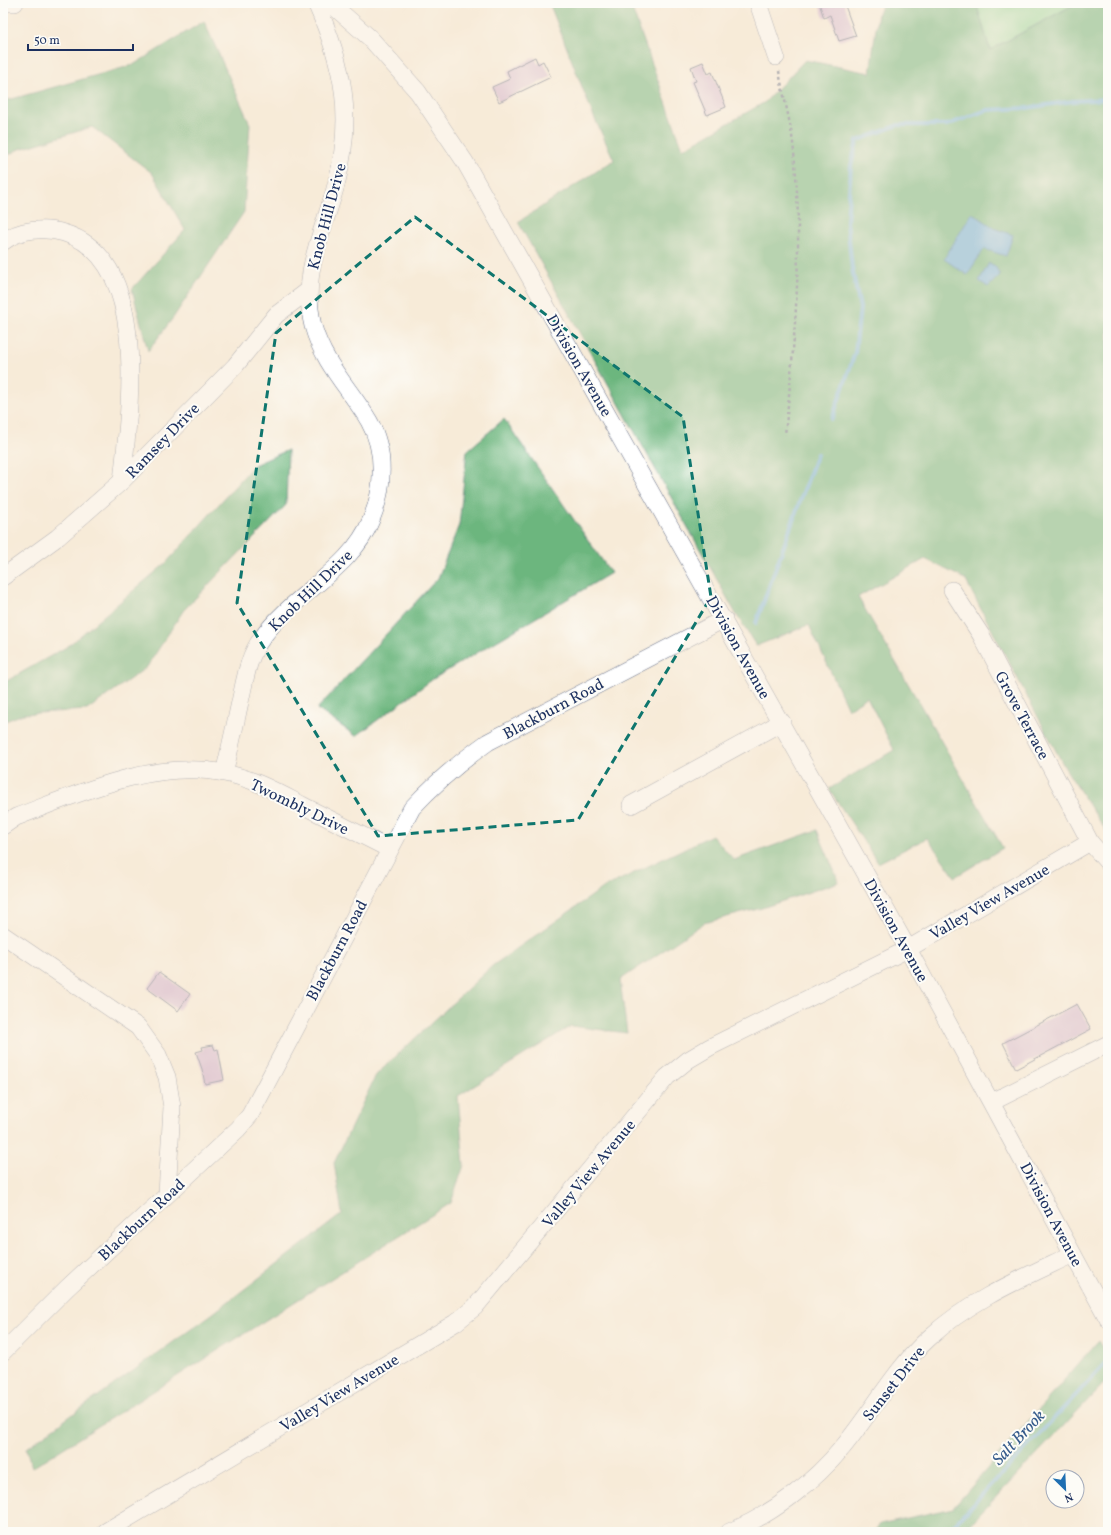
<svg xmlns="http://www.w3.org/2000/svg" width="1111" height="1535" font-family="Vollkorn,serif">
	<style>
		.green { fill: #86d594; stroke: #508279 }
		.forest { fill: #6cb67e; stroke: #44726e }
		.water { fill: #6ab1e1; stroke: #4270a0 }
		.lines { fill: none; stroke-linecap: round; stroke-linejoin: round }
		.stream { stroke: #6ab1e1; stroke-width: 4 }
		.building { fill: #caa7cd }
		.minor-casing { stroke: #687189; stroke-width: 18 }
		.path { stroke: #687189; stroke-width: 2.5; stroke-dasharray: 3 3; stroke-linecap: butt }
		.minor { stroke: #fff; stroke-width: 17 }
		.marked { fill: none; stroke: #0f766e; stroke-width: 3; stroke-dasharray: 8 5; stroke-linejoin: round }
		.labels { text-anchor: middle; stroke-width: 4; stroke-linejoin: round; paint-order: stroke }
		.street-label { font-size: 16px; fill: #1b2f5e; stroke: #fdfcf7 }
		.water-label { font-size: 17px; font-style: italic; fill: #375c8c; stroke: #fdfcf7 }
	</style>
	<rect width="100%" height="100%" fill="#fdfcf7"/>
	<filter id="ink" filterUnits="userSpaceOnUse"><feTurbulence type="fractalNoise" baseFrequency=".025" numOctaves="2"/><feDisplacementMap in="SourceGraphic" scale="8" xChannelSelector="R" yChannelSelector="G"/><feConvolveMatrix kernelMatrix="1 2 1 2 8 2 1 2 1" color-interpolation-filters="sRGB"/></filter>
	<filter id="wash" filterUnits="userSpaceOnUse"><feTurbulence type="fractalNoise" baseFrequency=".012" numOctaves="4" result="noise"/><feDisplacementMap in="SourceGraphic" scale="16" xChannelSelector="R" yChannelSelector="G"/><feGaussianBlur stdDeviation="0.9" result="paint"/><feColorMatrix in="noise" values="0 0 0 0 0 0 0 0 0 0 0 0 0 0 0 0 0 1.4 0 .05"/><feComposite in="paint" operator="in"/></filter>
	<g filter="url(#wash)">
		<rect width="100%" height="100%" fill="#f7ebd8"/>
		<path class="green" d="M976,3h101l-87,47z"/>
		<path class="forest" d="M556,3h74l53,146 82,-47 40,-42 65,13 8,-60 6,-10h92l14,47 87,-47h31v831l-43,-66 -100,-189 -40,-20 -67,38 145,251 -48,29 -28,-39 -49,25 -49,-74 65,-39 -27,-53 -19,12 -39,-84 -53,21 -20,-32 -218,-392 96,-62 -21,-45 -43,-110z
			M204,21l46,103 -6,88 -71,106 -25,33 -16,-62 53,-59 -33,-57 -60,-46 -75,23 -14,8v-65l5,7 125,-35z
			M504,419l107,154 -178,106 -77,57 -39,-27 121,-131 21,-53 8,-74z
			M288,450l-2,55 -103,106 -36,56 -60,43 -64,4 -20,8v-39l65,-37 98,-83 88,-98z
			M817,830l22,52 -77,26 -58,15 -84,57 7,53 -56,-7 -113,70 6,69 -13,38 -419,265 -6,-20 186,-134 130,-100 -8,-51 42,-88 116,-109 111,-78 109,-53 22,25z
			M1098,1341l10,15v23l-145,153h-88l5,-8 73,-16z"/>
		<path class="water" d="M972,213l24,16 17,6 -7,21 -22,-7 -17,26 -23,-16z
			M989,263l6,3 5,9 -12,12 -9,-6z"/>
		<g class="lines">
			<path class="stream" d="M832,419l23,-66 5,-45 -8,-40 -5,-46 4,-56 6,-25 41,-16h49l40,-15 40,-2 46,-7 35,-2
				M756,623l61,-169
				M947,1532l161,-171"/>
		</g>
		<g id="blocks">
			<path class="building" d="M819,3h25l12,33 -17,5 -9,-26 -6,3z
				M535,57l3,7 5,-3 8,16 -52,25 -7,-15 18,-8 -3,-8z
				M703,62l5,12 4,-2 14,35 -19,8 -14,-33 3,-1 -5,-14z
				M159,972l31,22 -12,17 -31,-23z
				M1077,1004l14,25 -75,40 -13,-26z
				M213,1045l2,5 3,-1 6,31 -19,4 -3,-15 -6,-17 7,-2 -1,-3z"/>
		</g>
	</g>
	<g filter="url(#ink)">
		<use href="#blocks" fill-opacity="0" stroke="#687189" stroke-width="1"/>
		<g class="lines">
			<defs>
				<path id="minor" d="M4,3h11
					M330,3l40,35 48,54 47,70 443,787 200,370
					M758,3l18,54
					M3,242c16,-13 42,-15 61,-9 88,26 65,181 58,248
					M3,577l55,-40 64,-56 113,-115 41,-51 33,-25
					M952,590l29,45 109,207 18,21
					M224,773c6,-24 11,-48 16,-71 5,-22 8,-46 22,-64 30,-43 90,-69 109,-118 13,-31 15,-69 -2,-99 -19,-32 -46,-58 -56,-95 -13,-53 10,-92 23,-141 18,-68 8,-119 -20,-182
					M631,805l151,-83
					M3,826l13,-9c64,-24 138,-58 208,-44 28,5 53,19 78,32 29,15 58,29 87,44
					M3,935l135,92 20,28 9,22 5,30 -5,87
					M992,1102l116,-58
					M3,1352l64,-64 171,-159 12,-14 162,-307c23,-25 48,-46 76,-66l236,-123
					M105,1532l350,-209 20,-16 192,-230 21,-17 22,-13 198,-98 182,-107
					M729,1532c43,-17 85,-50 114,-85 29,-35 52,-78 86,-109 41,-38 94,-60 144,-84"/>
			</defs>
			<use href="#minor" class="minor-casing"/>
			<path class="path" d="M779,71c4,24 11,48 14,72 11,96 2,195 -8,292"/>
			<use href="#minor" class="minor"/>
		</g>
	</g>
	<path d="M0 0H1111V1535H0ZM415,217l268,200 28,180 -133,223 -200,16 -141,-233 39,-270z" fill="#f7ebd8" fill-opacity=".55" fill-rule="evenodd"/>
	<path class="marked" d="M415,217l268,200 28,180 -133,223 -200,16 -141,-233 39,-270z"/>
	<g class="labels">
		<g class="street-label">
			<text transform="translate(326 216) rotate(-75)" y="6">Knob Hill Drive</text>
			<text transform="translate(580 365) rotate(60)" y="6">Division Avenue</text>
			<text transform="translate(162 440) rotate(-46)" y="6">Ramsey Drive</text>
			<text transform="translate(310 590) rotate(-44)" y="6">Knob Hill Drive</text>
			<text transform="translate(739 647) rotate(61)" y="6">Division Avenue</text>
			<text transform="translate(553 708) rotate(-28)" y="6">Blackburn Road</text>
			<text transform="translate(1023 715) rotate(62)" y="6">Grove Terrace</text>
			<text transform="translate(300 806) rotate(26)" y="6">Twombly Drive</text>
			<text transform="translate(989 901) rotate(-30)" y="6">Valley View Avenue</text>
			<text transform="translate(897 930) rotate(61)" y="6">Division Avenue</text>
			<text transform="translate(336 950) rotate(-62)" y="6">Blackburn Road</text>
			<text transform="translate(588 1173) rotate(-50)" y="6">Valley View Avenue</text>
			<text transform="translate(1052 1214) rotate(62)" y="6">Division Avenue</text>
			<text transform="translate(141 1219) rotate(-43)" y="6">Blackburn Road</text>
			<text transform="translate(893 1383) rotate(-52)" y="6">Sunset Drive</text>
			<text transform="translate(339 1392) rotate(-31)" y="6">Valley View Avenue</text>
		</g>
		<g class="water-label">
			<text transform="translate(1018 1437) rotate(-47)" y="6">Salt Brook</text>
		</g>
	</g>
	<rect width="1111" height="1535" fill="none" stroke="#fdfcf7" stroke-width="16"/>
	<g transform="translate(1065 1489) rotate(156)"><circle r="19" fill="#fdfcf7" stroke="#a3aaba"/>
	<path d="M0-3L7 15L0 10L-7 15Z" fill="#1f6fb2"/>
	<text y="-6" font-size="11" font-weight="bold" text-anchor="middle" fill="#1b2f5e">N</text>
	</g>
	<path d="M28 44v6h105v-6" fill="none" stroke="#1b2f5e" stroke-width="2"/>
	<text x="34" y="44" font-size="12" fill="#1b2f5e" stroke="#fdfcf7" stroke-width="3" paint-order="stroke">50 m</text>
</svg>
